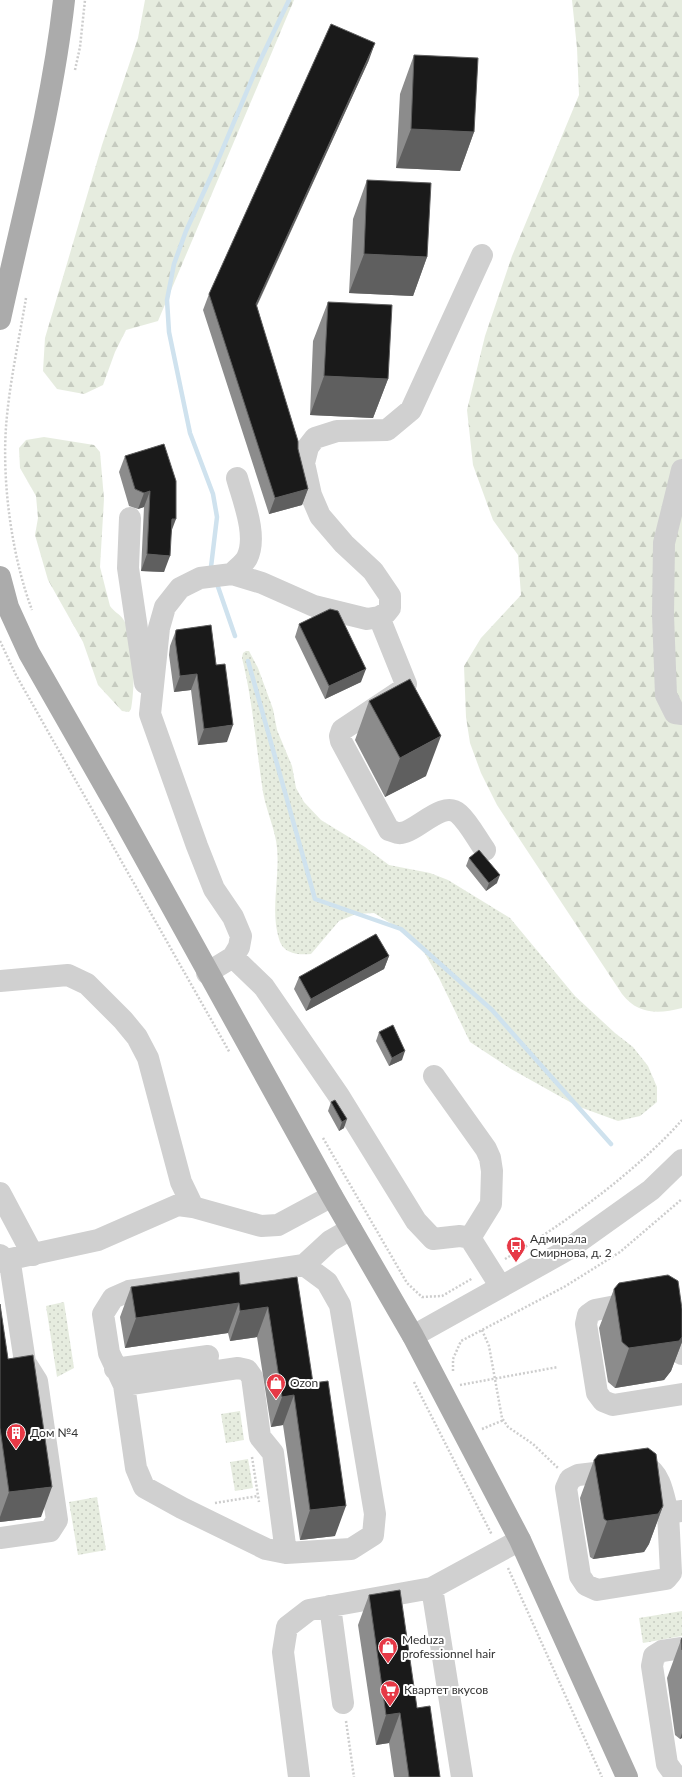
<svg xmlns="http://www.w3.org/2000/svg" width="682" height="1777" font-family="Lato,sans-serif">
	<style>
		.green { fill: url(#green-dots) }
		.forest { fill: url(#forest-firs) }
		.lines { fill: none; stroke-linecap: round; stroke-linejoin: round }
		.stream { stroke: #cfe2ee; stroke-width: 4.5 }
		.path { stroke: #cdcdcd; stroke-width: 2.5; stroke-dasharray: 2 2; stroke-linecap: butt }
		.minor { stroke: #d0d0d0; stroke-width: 22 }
		.major { stroke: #ababab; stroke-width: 22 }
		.wall { fill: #8c8c8c }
		.shaded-wall { fill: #5f5f5f }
		.building { fill: #1a1a1a; stroke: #5f5f5f }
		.labels { text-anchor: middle; stroke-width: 4; stroke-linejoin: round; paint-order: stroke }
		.poi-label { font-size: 12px; fill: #333; stroke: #fff; text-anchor: start }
	</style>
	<defs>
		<pattern id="green-dots" width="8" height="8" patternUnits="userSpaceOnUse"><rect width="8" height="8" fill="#e6ecdf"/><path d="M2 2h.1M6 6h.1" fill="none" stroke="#c6cbc0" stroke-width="1.8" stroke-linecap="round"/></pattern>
		<pattern id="forest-firs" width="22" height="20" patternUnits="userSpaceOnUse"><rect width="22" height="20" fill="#e6ecdf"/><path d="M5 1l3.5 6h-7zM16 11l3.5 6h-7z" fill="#c6cbc0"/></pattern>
	</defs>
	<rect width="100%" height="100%" fill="#fff"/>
	<path class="green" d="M246,651h3l9,17 15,41 4,21 15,36 4,22 8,14 17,18 44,27 24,18 41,8 18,7 62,38 65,78 40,37 18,14 15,19 9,21v15l-17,14 -22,5 -41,-15 -66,-37 -41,-27 -31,-64 -14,-24 -17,-20 -34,-21 -18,1 -17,7 -28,33c-13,1 -28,0 -32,-15 -9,-29 1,-61 -2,-91 -1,-16 -11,-38 -14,-56 -7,-45 -10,-90 -21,-134l1,-5z
		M64,1302l10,66 -17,9 -11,-71z
		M240,1411l4,29 -18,3 -5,-29z
		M248,1459l5,29 -18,3 -5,-29z
		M97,1497l9,53 -28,5 -9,-53z
		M682,1611v25l-39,7 -4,-25z"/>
	<path class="forest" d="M145,0h149l-136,321 -32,9 -11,22 -12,33 -19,9 -27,-5 -14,-18 2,-33 57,-193 36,-107z
		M572,0h110v1008c-23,6 -44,7 -60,-14l-125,-189 -16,-32 -11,-30 -4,-26 -2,-51 17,-28 40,-43 -3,-40 -25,-35 -20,-55 -6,-55 18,-74 27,-80 67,-161 -2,-47z
		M44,437l50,8 6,7 4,47 -4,68 10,39c4,6 10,8 13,13 13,19 12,68 8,90l-2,3 -7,-1 -24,-26 -15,-43 -35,-62 -13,-45 3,-17 -2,-22 -16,-28 -1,-20 7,-8z"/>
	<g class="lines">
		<path class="stream" d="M212,570l-1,-3 6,-50 -4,-23 -23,-61 -21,-101 -2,-32 7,-36 12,-33 27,-59 44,-105 32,-67
			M216,581l19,55
			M248,661l67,238 86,30 91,81 119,134"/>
		<path class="path" d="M75,70l5,-23 5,-47
			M26,298c-7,42 -17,87 -20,129 -4,57 6,130 26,183
			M0,641l16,34 214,378
			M323,1138l84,145 15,14 20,-1 31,-18
			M505,1259c58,-34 132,-88 177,-139
			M482,1330l7,16 13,72 6,9 25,17 25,24
			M453,1371v-12l8,-18 103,-54 56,-35 62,-53
			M414,1382l78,153
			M460,1385l98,-18
			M482,1429l22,-9
			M252,1457l7,45
			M215,1503l43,-7
			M508,1568l94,209
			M346,1721l8,56"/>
		<path class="minor" d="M682,470l-18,73 -1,72 3,80 9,18 7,1
			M130,518l-2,50 17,115
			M232,574c4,-5 12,-10 15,-16 11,-22 -4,-58 -10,-80
			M379,617l27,67 -4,6 -60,40 -2,6 1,5 48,89c4,1 8,4 12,3 17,-2 42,-34 58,-19 10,9 18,25 26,36
			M233,957l31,30 75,109 77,125 17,18 27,-3 10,2 31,49
			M207,973l26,-16 6,-10 2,-11 -8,-19 -19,-28 -17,-43 -47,-132 9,-86 6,-21 15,-19 20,-10 32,-4 30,9 52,23 53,13 12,-2 7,-4 4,-5v-12l-17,-25 -29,-27 -24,-28 -9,-21 -7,-32 4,-16 7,-9 22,-7 50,-1 24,-20 71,-155
			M0,981l68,-6 19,9 36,36 14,17 11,21 33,124 12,25
			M434,1076l52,73 4,9 2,13 -1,33 -21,34
			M0,1193l33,62
			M0,1255l6,5 5,10 14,92 12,19 20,139 -7,11 -50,7
			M6,1260l92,-20 80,-35 15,2 68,19 17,-1 54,-29
			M304,1265l23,17 13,23 35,209 -2,21 -22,14 -65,4 -20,-4 -84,-41 -38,-21 -8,-19 -12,-83 -15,-32 -6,-39 10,-16 16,-7z
			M304,1265l26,-24 21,-12
			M637,1302l-42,8 -7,5 -2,9 11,69 6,8 10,4 69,-11
			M676,1316l6,38
			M413,1336l154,-86 84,-60 31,-30
			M115,1369l93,-13
			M124,1385l114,-17 9,2 5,7 8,60 13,16 13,100
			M668,1513l3,60 -5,6 -69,11 -11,-5 -6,-9 -14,-88 4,-9 8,-4 68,-8c15,6 18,32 22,46l14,-2
			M432,1588l30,189
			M330,1606l13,97
			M682,1648l-20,3 -8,5 -2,10 15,98 8,11 7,2
			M299,1777l-16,-125 4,-25 22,-17 123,-22 88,-48"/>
		<path class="major" d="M0,319c23,-106 52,-211 64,-319
			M0,577l8,30 21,46 89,156 214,387 81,140 107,204 107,237"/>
	</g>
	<path class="wall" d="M414,55l60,77 -14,39 -64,-3 4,-74z
		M369,60l-112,246 41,143 10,40 -6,16 -33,9 -66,-204 6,-16z
		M367,180l60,77 -14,39 -64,-3 4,-74z
		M328,302l60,77 -15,39 -63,-3 3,-74z
		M164,444l8,86 -8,42 -23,-1 3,-64 -6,2 -9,-3 -10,-34 6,-16z
		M299,624l62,58 -36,17 -30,-62z
		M211,625l16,117 -29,3 -7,-55 -17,2 -5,-37 1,-9 6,-16z
		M369,701l57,75 -41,21 -30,-57z
		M469,858l28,25 -11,8 -20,-25z
		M389,956l-5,13 -78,42 -12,-22 5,-12z
		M379,1032l23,28 -13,6 -13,-25z
		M335,1100l9,28 -5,3 -11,-20 3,-9z
		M297,1277l38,259 -35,4 -17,-115 -12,2 -14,-90 -27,4 -2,-8 -103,15 -5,-31 11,-30 109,-2z
		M614,1289l68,20v33l-11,29 -7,9 -49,8 -7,-6 -9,-54z
		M0,1304l8,55 33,158 -41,5z
		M594,1460l69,46 -14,38 -5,8 -51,7 -3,-2 -10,-59z
		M369,1595l71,182h-46l-5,-34 -13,2 -18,-120z
		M682,1638v100l-2,1 -5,-4 -8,-57 14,-38z"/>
	<path class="shaded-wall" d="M375,43l-6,17 -119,260 6,-16z
		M411,129l63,3 -14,39 -64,-3z
		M364,254l63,3 -14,39 -64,-3z
		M324,376l64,3 -15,39 -63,-3z
		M308,489l-6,16 -33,9 6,-16z
		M150,491l-6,16 -6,2 6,-16z
		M172,519h4l-6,16z
		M147,554l23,2 -6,16 -23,-1z
		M366,669l-5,13 -36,17 4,-13z
		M197,674l-6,16 -17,2 6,-16z
		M233,725l-6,17 -29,3 6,-16z
		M441,736l-15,40 -41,21 15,-39z
		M500,875l-3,8 -11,8 3,-8z
		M389,956l-5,13 -78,42 5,-12z
		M405,1051l-3,9 -13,6 3,-8z
		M347,1119l-3,9 -5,3 3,-9z
		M239,1303l-11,30 -103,15 11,-30z
		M268,1307l-11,30 -27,4 10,-30z
		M682,1337v5l-11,29 -7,9 -49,8 14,-40z
		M294,1395l-11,30 -12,2 11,-30z
		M52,1487l-11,30 -41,5v-5l9,-25z
		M346,1506l-11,30 -35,4 10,-30z
		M663,1506l-14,38 -5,8 -51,7 14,-38z
		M400,1713l-11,30 -13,2 10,-30z
		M682,1733v5l-2,1z"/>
	<path class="building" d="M331,24l44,19 -119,261 42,137v8l10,40 -33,9 -66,-204z
		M414,55l64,3 -4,74 -63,-3z
		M367,180l64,3 -4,74 -63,-3z
		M328,302l64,3 -4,74 -64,-3z
		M164,444l12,37v38h-4l-2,37 -23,-2 3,-63 -6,2 -9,-4 -10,-33z
		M330,609l8,2 28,58 -37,17 -30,-62z
		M211,625l5,40 9,-1 8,61 -29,4 -7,-55 -17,2 -5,-37 1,-9z
		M410,679l31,57 -41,22 -31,-57z
		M479,850l21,25 -11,8 -20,-25z
		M376,934l13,22 -78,43 -12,-22z
		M393,1025l12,26 -13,7 -13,-26z
		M335,1100l12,19 -5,3 -11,-20z
		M239,1272l1,13 57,-8 16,106 15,-2 18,125 -36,4 -16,-115 -12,2 -14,-90 -28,4 -1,-8 -103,15 -5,-31z
		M668,1275l10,6 4,28v28l-3,4 -50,7 -7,-6 -8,-53 5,-6z
		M0,1304l8,55 25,-4 19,132 -43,5 -9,-64z
		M648,1448l8,6 7,52 -5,8 -51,7 -3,-2 -10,-59 4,-5z
		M400,1590l17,118 13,-2 10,71h-31l-9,-64 -14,2 -17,-120z
		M682,1638v12l-1,-10z"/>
	<defs>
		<symbol id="bus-pin" viewBox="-11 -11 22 30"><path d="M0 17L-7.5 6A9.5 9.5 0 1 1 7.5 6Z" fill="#e63946" stroke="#fff"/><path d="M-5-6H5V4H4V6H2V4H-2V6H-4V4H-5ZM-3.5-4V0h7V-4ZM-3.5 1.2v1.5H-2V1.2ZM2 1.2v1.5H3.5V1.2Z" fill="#fff"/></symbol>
		<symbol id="shop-pin" viewBox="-11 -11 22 30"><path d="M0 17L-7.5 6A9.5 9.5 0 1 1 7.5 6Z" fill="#e63946" stroke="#fff"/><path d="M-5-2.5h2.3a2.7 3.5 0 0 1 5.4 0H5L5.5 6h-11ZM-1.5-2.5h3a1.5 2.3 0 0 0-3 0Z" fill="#fff"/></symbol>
		<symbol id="building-pin" viewBox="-11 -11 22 30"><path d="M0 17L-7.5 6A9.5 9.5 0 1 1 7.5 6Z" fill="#e63946" stroke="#fff"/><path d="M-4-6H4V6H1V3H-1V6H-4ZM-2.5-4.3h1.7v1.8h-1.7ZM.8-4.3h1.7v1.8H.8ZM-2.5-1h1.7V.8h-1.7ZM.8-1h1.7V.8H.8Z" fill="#fff"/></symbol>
		<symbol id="supermarket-pin" viewBox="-11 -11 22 30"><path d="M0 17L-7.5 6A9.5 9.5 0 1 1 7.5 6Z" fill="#e63946" stroke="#fff"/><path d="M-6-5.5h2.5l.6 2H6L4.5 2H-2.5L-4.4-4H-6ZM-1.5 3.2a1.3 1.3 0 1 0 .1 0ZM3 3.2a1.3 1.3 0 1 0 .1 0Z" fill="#fff"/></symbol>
	</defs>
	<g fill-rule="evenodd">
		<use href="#bus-pin" x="505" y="1235" width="22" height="30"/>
		<use href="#shop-pin" x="265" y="1372" width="22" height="30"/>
		<use href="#building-pin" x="5" y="1422" width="22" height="30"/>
		<use href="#shop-pin" x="377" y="1636" width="22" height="30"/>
		<use href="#supermarket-pin" x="379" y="1679" width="22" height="30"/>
	</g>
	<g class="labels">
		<g class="poi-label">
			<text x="530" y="1243">Адмирала<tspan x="530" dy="14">Смирнова, д. 2</tspan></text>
			<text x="290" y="1387">Ozon</text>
			<text x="30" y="1437">Дом №4</text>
			<text x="402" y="1644">Meduza<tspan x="402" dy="14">professionnel hair</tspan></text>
			<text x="404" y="1694">Квартет вкусов</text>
		</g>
	</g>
</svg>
